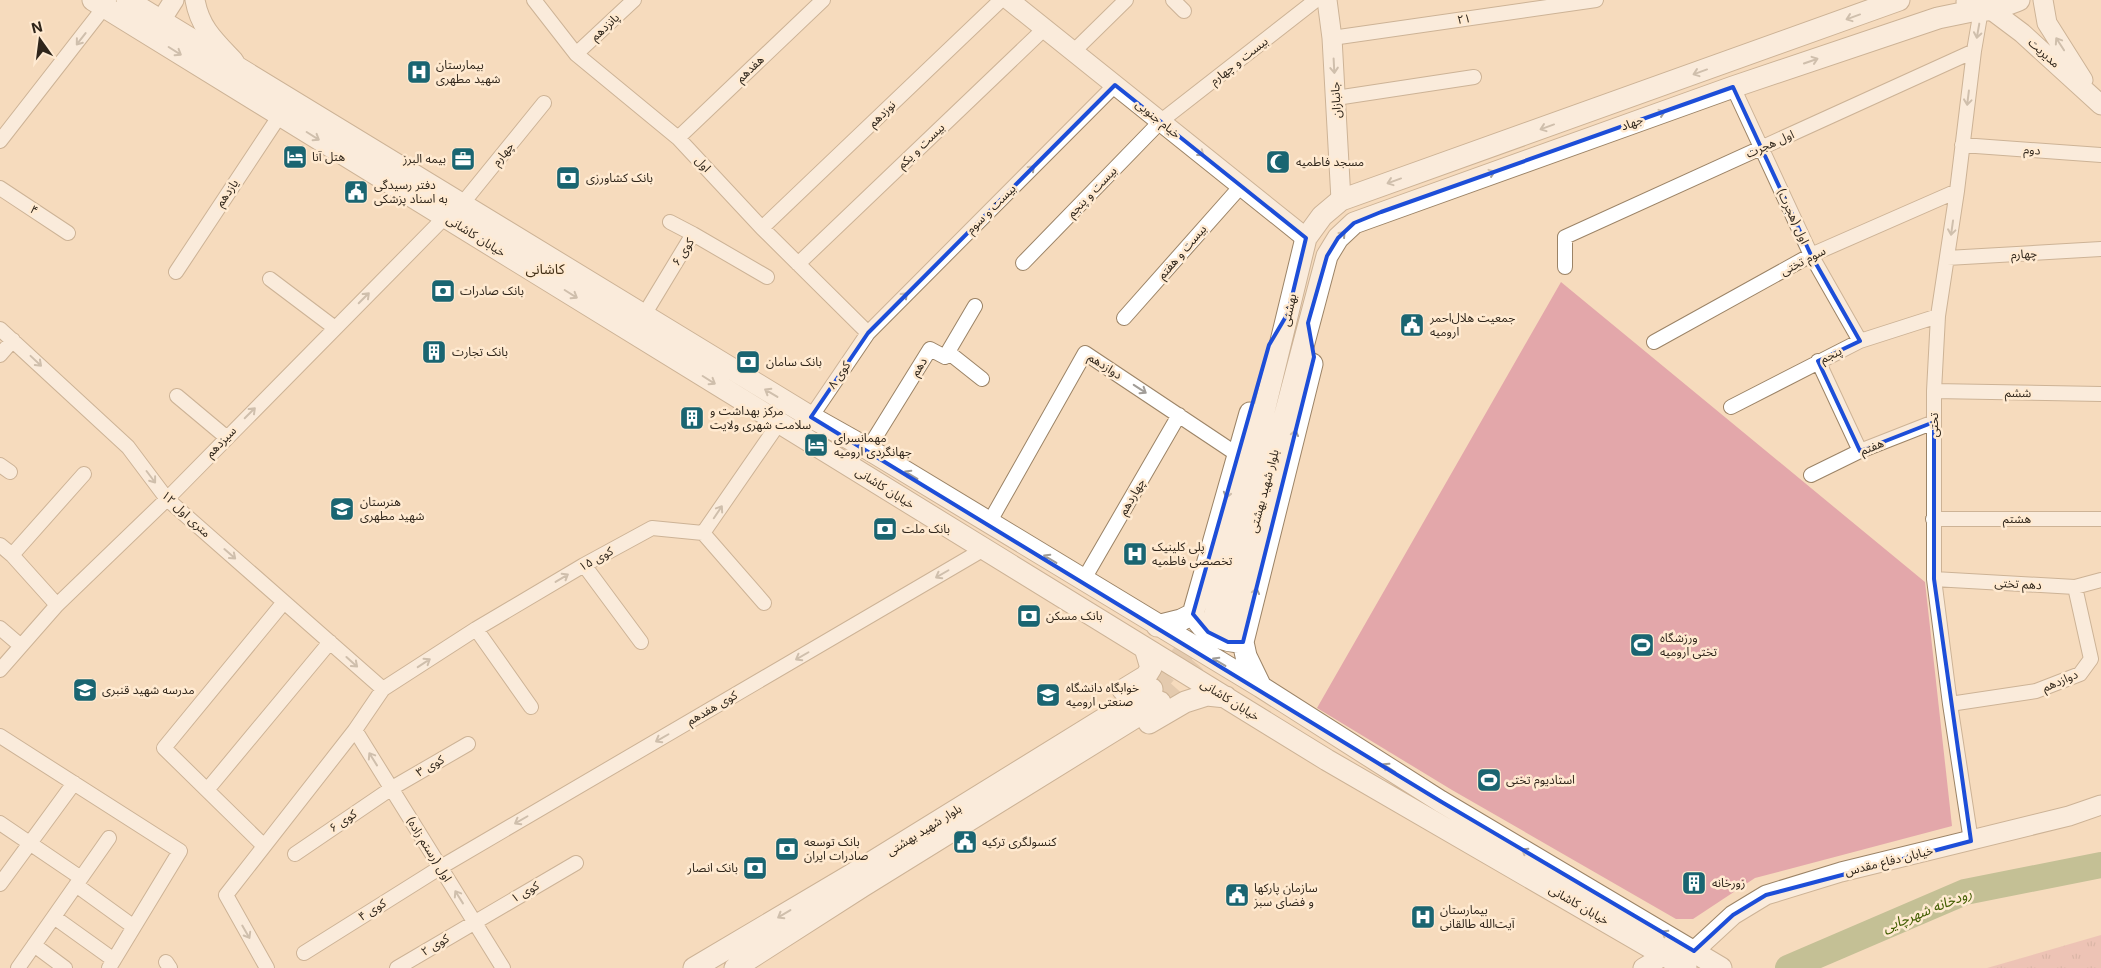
<svg xmlns="http://www.w3.org/2000/svg" width="2101" height="968" font-family="Inter,'Noto Sans Arabic',sans-serif">
	<style>
		.park { fill: url(#park-tufts) }
		.pitch { fill: #e3a7aa }
		.lines { fill: none; stroke-linecap: round; stroke-linejoin: round }
		.river { stroke: #879f65; stroke-width: 26 }
		.primary-tunnel { stroke: #ceb79c; stroke-width: 21; stroke-dasharray: 21 11; stroke-linecap: butt }
		.street-casing { stroke: #9b8366; stroke-width: 16 }
		.secondary-casing { stroke: #9b8366; stroke-width: 21 }
		.primary-casing { stroke: #9b8366; stroke-width: 23 }
		.street { stroke: #fff; stroke-width: 14 }
		.secondary { stroke: #fff; stroke-width: 19 }
		.primary { stroke: #fff; stroke-width: 21 }
		.oneway { stroke: #a19d98 }
		.marked { fill: none; stroke: #1d4ed8; stroke-width: 4; stroke-linejoin: round }
		.labels { text-anchor: middle; stroke-width: 5; stroke-linejoin: round; paint-order: stroke }
		.street-label { font-size: 12px; fill: #2f251a; stroke: #ffead1 }
		.poi-label { font-size: 12px; fill: #2f251a; stroke: #ffead1; text-anchor: start }
		.neighbourhood-label { font-size: 14px; fill: #443016; stroke: #ffead1 }
		.water-label { font-size: 14px; font-style: italic; fill: #415d00; stroke: #ffead1 }
	</style>
	<defs>
		<pattern id="park-tufts" width="24" height="20" patternUnits="userSpaceOnUse" patternTransform="scale(1.25)"><rect width="24" height="20" fill="#e3a7aa"/><path d="M3 7l-1-3M5 7V3M7 7l1-3M15 17l-1-3M17 17v-4M19 17l1-3" fill="none" stroke="#b8888a"/></pattern>
	</defs>
	<rect width="100%" height="100%" fill="#f6dbbd"/>
	<path class="park" d="M2101,935v33h-114z"/>
	<path class="pitch" d="M1561,282l364,300 27,244 -197,52 -62,41h-17l-224,-129 -135,-82z"/>
	<g class="lines">
		<path class="river" d="M1788,968l177,-76 136,-27"/>
		<path class="primary-tunnel" d="M1152,689l50,-57
			M1160,702l56,-63"/>
		<defs>
			<path id="street" d="M534,0l42,54 102,84 84,90 106,105
				M1173,0l11,11
				M1332,38l264,-38
				M1073,52l53,-52
				M576,54l58,-54
				M1733,87l78,168 49,86
				M1336,98l138,-21
				M678,138l145,-138
				M0,141l109,-140
				M1962,145l139,10
				M0,188l68,45
				M462,204l82,-101
				M670,222l23,12
				M762,228l239,-228
				M1947,258l154,-9
				M1023,263l138,-142 155,-121
				M798,264l246,-235
				M1565,267v-30l409,-186
				M176,272l104,-157
				M270,279l65,49
				M644,315l49,-81 74,43
				M1124,318l117,-132
				M0,329l128,118 39,52 216,190
				M1654,342l157,-87 146,-64
				M948,352l34,27
				M0,355l13,-15
				M1818,361l42,90
				M1934,391l167,3
				M177,396l49,41
				M1731,407l129,-66 78,-25
				M811,417l57,-84 247,-248
				M868,449l62,-100 15,8 30,-51
				M0,465l10,7
				M1811,475l49,-24 74,-29
				M1933,519h168
				M989,523l96,-170 153,102
				M703,533l61,70
				M0,545l12,10 45,50
				M12,555l72,-81
				M584,565l57,77
				M1084,579l95,-164
				M1934,579l141,8 26,-7
				M0,628l21,18
				M476,629l55,78
				M0,670l57,-65 110,-106 278,-282
				M1950,704l86,-13 44,-17 11,-15 -16,-72
				M355,730l148,238
				M0,736l180,115 -71,117
				M207,790l123,-148
				M0,823l81,55
				M1971,841l-21,-137 -16,-125v-188l4,-75 19,-125 17,-140 7,-41
				M264,846l-100,-98 120,-146
				M295,854l97,-66 76,-44
				M0,884l74,-101
				M76,885l58,42
				M54,917l60,43
				M34,945l31,23
				M304,953l137,-86 543,-318
				M166,962l4,6
				M18,968l91,-130
				M267,968l-41,-73 129,-165 28,-41 93,-60 108,-64 68,-37 51,5 76,-110
				M397,968l179,-105"/>
			<path id="secondary" d="M195,0c5,28 20,41 39,61
				M1009,0l297,238
				M1327,0l5,38 9,162
				M2043,0l4,23 36,57
				M1990,9l32,24 79,72
				M153,33l21,-33
				M1694,951l39,-36 33,-20 75,-23 228,-56 32,-11
				M1643,968l22,-13"/>
			<path id="primary" d="M93,0l1234,760 359,208
				M127,0l684,417 57,32 393,238 179,114 281,167
				M1967,2c13,16 36,4 52,-2
				M1193,614c10,19 29,28 50,28
				M1214,618l92,-380 16,-22 19,-16 558,-200
				M1229,625l98,-369 11,-18 16,-15 379,-136 205,-69 39,-8
				M1157,626l24,-6 12,-6 57,-201
				M1261,687l-15,-31 -3,-14 69,-278
				M1123,690l23,-14 5,-8 -6,-20
				M1149,723l36,-21 22,-7 19,2
				M694,968l157,-93 301,-186
				M735,968l128,-82 297,-184"/>
		</defs>
		<use href="#street" class="street-casing"/>
		<use href="#secondary" class="secondary-casing"/>
		<use href="#primary" class="primary-casing"/>
		<use href="#street" class="street"/>
		<use href="#secondary" class="secondary"/>
		<use href="#primary" class="primary"/>
	</g>
	<defs><path id="oneway-shaft" d="M-6 0H5M1.5-3L5.5 0L1.5 3" fill="none" stroke-width="1.6" stroke-linecap="round" stroke-linejoin="round" transform="scale(1.25)"/></defs>
	<g class="oneway">
		<use href="#oneway-shaft" transform="translate(1853 17) rotate(160)"/>
		<use href="#oneway-shaft" transform="translate(1978 31) rotate(100)"/>
		<use href="#oneway-shaft" transform="translate(81 39) rotate(128)"/>
		<use href="#oneway-shaft" transform="translate(2060 44) rotate(-123)"/>
		<use href="#oneway-shaft" transform="translate(175 51) rotate(32)"/>
		<use href="#oneway-shaft" transform="translate(1811 61) rotate(-19)"/>
		<use href="#oneway-shaft" transform="translate(1334 66) rotate(87)"/>
		<use href="#oneway-shaft" transform="translate(1700 72) rotate(160)"/>
		<use href="#oneway-shaft" transform="translate(1968 98) rotate(97)"/>
		<use href="#oneway-shaft" transform="translate(1658 114) rotate(-20)"/>
		<use href="#oneway-shaft" transform="translate(1547 127) rotate(160)"/>
		<use href="#oneway-shaft" transform="translate(313 136) rotate(32)"/>
		<use href="#oneway-shaft" transform="translate(1198 151) rotate(39)"/>
		<use href="#oneway-shaft" transform="translate(1029 171) rotate(-45)"/>
		<use href="#oneway-shaft" transform="translate(1488 174) rotate(-20)"/>
		<use href="#oneway-shaft" transform="translate(1394 181) rotate(160)"/>
		<use href="#oneway-shaft" transform="translate(1952 228) rotate(98)"/>
		<use href="#oneway-shaft" transform="translate(1340 237) rotate(-48)"/>
		<use href="#oneway-shaft" transform="translate(571 294) rotate(32)"/>
		<use href="#oneway-shaft" transform="translate(364 298) rotate(-45)"/>
		<use href="#oneway-shaft" transform="translate(902 298) rotate(-45)"/>
		<use href="#oneway-shaft" transform="translate(36 361) rotate(43)"/>
		<use href="#oneway-shaft" transform="translate(709 380) rotate(32)"/>
		<use href="#oneway-shaft" transform="translate(1140 389) rotate(33)"/>
		<use href="#oneway-shaft" transform="translate(771 393) rotate(-149)"/>
		<use href="#oneway-shaft" transform="translate(250 413) rotate(-45)"/>
		<use href="#oneway-shaft" transform="translate(1294 437) rotate(-76)"/>
		<use href="#oneway-shaft" transform="translate(911 475) rotate(-149)"/>
		<use href="#oneway-shaft" transform="translate(151 477) rotate(53)"/>
		<use href="#oneway-shaft" transform="translate(1228 491) rotate(106)"/>
		<use href="#oneway-shaft" transform="translate(718 512) rotate(-56)"/>
		<use href="#oneway-shaft" transform="translate(230 554) rotate(41)"/>
		<use href="#oneway-shaft" transform="translate(1050 559) rotate(-149)"/>
		<use href="#oneway-shaft" transform="translate(942 574) rotate(150)"/>
		<use href="#oneway-shaft" transform="translate(562 578) rotate(-31)"/>
		<use href="#oneway-shaft" transform="translate(1255 595) rotate(-76)"/>
		<use href="#oneway-shaft" transform="translate(802 656) rotate(150)"/>
		<use href="#oneway-shaft" transform="translate(352 662) rotate(42)"/>
		<use href="#oneway-shaft" transform="translate(1219 662) rotate(-149)"/>
		<use href="#oneway-shaft" transform="translate(424 663) rotate(-33)"/>
		<use href="#oneway-shaft" transform="translate(662 738) rotate(150)"/>
		<use href="#oneway-shaft" transform="translate(373 759) rotate(-122)"/>
		<use href="#oneway-shaft" transform="translate(1389 768) rotate(-147)"/>
		<use href="#oneway-shaft" transform="translate(521 820) rotate(150)"/>
		<use href="#oneway-shaft" transform="translate(1528 853) rotate(-149)"/>
		<use href="#oneway-shaft" transform="translate(459 897) rotate(-122)"/>
		<use href="#oneway-shaft" transform="translate(784 914) rotate(149)"/>
		<use href="#oneway-shaft" transform="translate(246 932) rotate(60)"/>
		<use href="#oneway-shaft" transform="translate(1668 935) rotate(-149)"/>
	</g>
	<path d="M0 0H2101V968H0ZM1115,85l191,153 -18,75 -19,32 -76,269 15,18 20,10h15l71,-285 -6,-34 19,-67 11,-18 16,-15 27,-11 352,-125 78,168 49,86 -42,20 42,90 74,-29v157l37,262 -205,54 -33,20 -39,36 -254,-150 -629,-384 57,-84z" fill="#f6dbbd" fill-opacity=".55" fill-rule="evenodd"/>
	<path class="marked" d="M1115,85l191,153 -18,75 -19,32 -76,269 15,18 20,10h15l71,-285 -6,-34 19,-67 11,-18 16,-15 27,-11 352,-125 78,168 49,86 -42,20 42,90 74,-29v157l37,262 -205,54 -33,20 -39,36 -254,-150 -629,-384 57,-84z"/>
	<defs>
		<symbol id="hospital-square" viewBox="-11 -11 22 22"><rect x="-9" y="-9" width="18" height="18" rx="4" fill="#1a6571" stroke="#ffead1"/><path d="M-5-5h3v3.5h4V-5h3V5h-3V1.5h-4V5h-3Z" fill="#fff"/></symbol>
		<symbol id="hotel-square" viewBox="-11 -11 22 22"><rect x="-9" y="-9" width="18" height="18" rx="4" fill="#1a6571" stroke="#ffead1"/><path d="M-6-4.5h1.5V1H6V5H4.5V3h-9V5H-6ZM-4 0a1.8 1.8 0 1 1 3.6 0ZM.5 0V-2.5h3Q6-2.5 6 0Z" fill="#fff"/></symbol>
		<symbol id="office-square" viewBox="-11 -11 22 22"><rect x="-9" y="-9" width="18" height="18" rx="4" fill="#1a6571" stroke="#ffead1"/><path d="M-6-3h4V-5.5h4V-3h4V5H-6ZM-1-4.5V-3h2v-1.5ZM-6 0V1H6V0Z" fill="#fff"/></symbol>
		<symbol id="mosque-square" viewBox="-11 -11 22 22"><rect x="-9" y="-9" width="18" height="18" rx="4" fill="#1a6571" stroke="#ffead1"/><path d="M3.5-4.9A6 6 0 1 0 3.5 4.9A5 5 0 1 1 3.5-4.9Z" fill="#fff"/></symbol>
		<symbol id="bank-square" viewBox="-11 -11 22 22"><rect x="-9" y="-9" width="18" height="18" rx="4" fill="#1a6571" stroke="#ffead1"/><path d="M-6-4H6V4H-6ZM0-2.3a2.3 2.3 0 1 0 0 4.6a2.3 2.3 0 1 0 0-4.6Z" fill="#fff"/></symbol>
		<symbol id="civic-square" viewBox="-11 -11 22 22"><rect x="-9" y="-9" width="18" height="18" rx="4" fill="#1a6571" stroke="#ffead1"/><path d="M-.6-6.5H3V-4.5H.6V-3L4-1V1h2V6H-6V1h2V-1L-.6-3ZM-1.2 2.5V6h2.4V2.5Z" fill="#fff"/></symbol>
		<symbol id="building-square" viewBox="-11 -11 22 22"><rect x="-9" y="-9" width="18" height="18" rx="4" fill="#1a6571" stroke="#ffead1"/><path d="M-4-6H4V6H1V3H-1V6H-4ZM-2.5-4.3h1.7v1.8h-1.7ZM.8-4.3h1.7v1.8H.8ZM-2.5-1h1.7V.8h-1.7ZM.8-1h1.7V.8H.8Z" fill="#fff"/></symbol>
		<symbol id="school-square" viewBox="-11 -11 22 22"><rect x="-9" y="-9" width="18" height="18" rx="4" fill="#1a6571" stroke="#ffead1"/><path d="M0-5L7-2L0 1L-7-2ZM-4 1L0 2.5L4 1V4Q0 6-4 4Z" fill="#fff"/></symbol>
		<symbol id="stadium-square" viewBox="-11 -11 22 22"><rect x="-9" y="-9" width="18" height="18" rx="4" fill="#1a6571" stroke="#ffead1"/><path d="M0-5a6.5 5 0 1 0 0 10a6.5 5 0 1 0 0-10ZM-3.5-1.8h7v3.6h-7Z" fill="#fff"/></symbol>
		<symbol id="university-square" viewBox="-11 -11 22 22"><rect x="-9" y="-9" width="18" height="18" rx="4" fill="#1a6571" stroke="#ffead1"/><path d="M0-5L7-2L0 1L-7-2ZM-4 1L0 2.5L4 1V4Q0 6-4 4Z" fill="#fff"/></symbol>
	</defs>
	<g fill-rule="evenodd">
		<use href="#hospital-square" x="405" y="58" width="28" height="28"/>
		<use href="#hotel-square" x="281" y="143" width="28" height="28"/>
		<use href="#office-square" x="449" y="145" width="28" height="28"/>
		<use href="#mosque-square" x="1264" y="148" width="28" height="28"/>
		<use href="#bank-square" x="554" y="164" width="28" height="28"/>
		<use href="#civic-square" x="342" y="178" width="28" height="28"/>
		<use href="#bank-square" x="429" y="277" width="28" height="28"/>
		<use href="#civic-square" x="1398" y="311" width="28" height="28"/>
		<use href="#building-square" x="420" y="338" width="28" height="28"/>
		<use href="#bank-square" x="734" y="348" width="28" height="28"/>
		<use href="#building-square" x="678" y="404" width="28" height="28"/>
		<use href="#hotel-square" x="802" y="431" width="28" height="28"/>
		<use href="#school-square" x="328" y="495" width="28" height="28"/>
		<use href="#bank-square" x="871" y="515" width="28" height="28"/>
		<use href="#hospital-square" x="1121" y="540" width="28" height="28"/>
		<use href="#bank-square" x="1015" y="602" width="28" height="28"/>
		<use href="#stadium-square" x="1628" y="631" width="28" height="28"/>
		<use href="#school-square" x="71" y="676" width="28" height="28"/>
		<use href="#university-square" x="1034" y="681" width="28" height="28"/>
		<use href="#stadium-square" x="1475" y="766" width="28" height="28"/>
		<use href="#civic-square" x="951" y="828" width="28" height="28"/>
		<use href="#bank-square" x="773" y="835" width="28" height="28"/>
		<use href="#bank-square" x="741" y="854" width="28" height="28"/>
		<use href="#building-square" x="1680" y="869" width="28" height="28"/>
		<use href="#civic-square" x="1223" y="881" width="28" height="28"/>
		<use href="#hospital-square" x="1409" y="903" width="28" height="28"/>
	</g>
	<g class="labels">
		<g class="street-label">
			<text transform="translate(1464 19) rotate(-8)" y="4">۲۱</text>
			<text transform="translate(605 27) rotate(-43)" y="4">پانزدهم</text>
			<text transform="translate(2044 53) rotate(42)" y="4">مدیریت</text>
			<text transform="translate(1239 61) rotate(-38)" y="4">بیست و چهارم</text>
			<text transform="translate(750 69) rotate(-44)" y="4">هفدهم</text>
			<text transform="translate(1336 100) rotate(-93)" y="4">جانبازان</text>
			<text transform="translate(882 114) rotate(-44)" y="4">نوزدهم</text>
			<text transform="translate(1158 119) rotate(39)" y="4">خیام جنوبی</text>
			<text transform="translate(1632 123) rotate(-20)" y="4">جهاد</text>
			<text transform="translate(1770 144) rotate(-24)" y="4">اول هجرت</text>
			<text transform="translate(921 146) rotate(-44)" y="4">بیست و یکم</text>
			<text transform="translate(2032 150) rotate(4)" y="4">دوم</text>
			<text transform="translate(503 154) rotate(-51)" y="4">چهارم</text>
			<text transform="translate(703 164) rotate(47)" y="4">اول</text>
			<text transform="translate(1092 192) rotate(-46)" y="4">بیست و پنجم</text>
			<text transform="translate(227 193) rotate(-56)" y="4">یازدهم</text>
			<text transform="translate(991 209) rotate(-45)" y="4">بیست و سوم</text>
			<text transform="translate(34 210) rotate(33)" y="4">۴</text>
			<text transform="translate(1793 216) rotate(65)" y="4">اول (هجرت)</text>
			<text transform="translate(476 236) rotate(32)" y="4">خیابان کاشانی</text>
			<text transform="translate(683 252) rotate(-57)" y="4">کوی ۶</text>
			<text transform="translate(1182 252) rotate(-49)" y="4">بیست و هفتم</text>
			<text transform="translate(2024 254) rotate(-3)" y="4">چهارم</text>
			<text transform="translate(1803 261) rotate(-27)" y="4">سوم تختی</text>
			<text transform="translate(1289 310) rotate(-77)" y="4">بهشتی</text>
			<text transform="translate(1831 355) rotate(-26)" y="4">پنجم</text>
			<text transform="translate(1105 366) rotate(33)" y="4">دوازدهم</text>
			<text transform="translate(919 367) rotate(-58)" y="4">دهم</text>
			<text transform="translate(839 375) rotate(-56)" y="4">کوی ۸</text>
			<text transform="translate(2018 393) rotate(1)" y="4">ششم</text>
			<text transform="translate(1934 425) rotate(-90)" y="4">تختی</text>
			<text transform="translate(221 442) rotate(-46)" y="4">سیزدهم</text>
			<text transform="translate(1872 447) rotate(-22)" y="4">هفتم</text>
			<text transform="translate(885 488) rotate(32)" y="4">خیابان کاشانی</text>
			<text transform="translate(1264 491) rotate(-75)" y="4">بلوار شهید بهشتی</text>
			<text transform="translate(1132 497) rotate(-60)" y="4">چهاردهم</text>
			<text transform="translate(186 514) rotate(43)" y="4">۱۲ متری اول</text>
			<text x="2017" y="523">هشتم</text>
			<text transform="translate(596 559) rotate(-29)" y="4">کوی ۱۵</text>
			<text transform="translate(2018 584) rotate(3)" y="4">دهم تختی</text>
			<text transform="translate(2060 681) rotate(-23)" y="4">دوازدهم</text>
			<text transform="translate(1230 700) rotate(32)" y="4">خیابان کاشانی</text>
			<text transform="translate(712 708) rotate(-30)" y="4">کوی هفدهم</text>
			<text transform="translate(430 766) rotate(-30)" y="4">کوی ۳</text>
			<text transform="translate(343 821) rotate(-34)" y="4">کوی ۶</text>
			<text transform="translate(924 830) rotate(-32)" y="4">بلوار شهید بهشتی</text>
			<text transform="translate(429 849) rotate(58)" y="4">اول (رستم زاده)</text>
			<text transform="translate(1889 861) rotate(-14)" y="4">خیابان دفاع مقدس</text>
			<text transform="translate(525 892) rotate(-30)" y="4">کوی ۱</text>
			<text transform="translate(1579 905) rotate(30)" y="4">خیابان کاشانی</text>
			<text transform="translate(372 910) rotate(-32)" y="4">کوی ۴</text>
			<text transform="translate(435 945) rotate(-31)" y="4">کوی ۲</text>
		</g>
		<g class="poi-label">
			<text x="436" y="69">بیمارستان<tspan x="436" dy="14">شهید مطهری</tspan></text>
			<text x="312" y="161">هتل آنا</text>
			<text x="446" y="163" text-anchor="end">بیمه البرز</text>
			<text x="1296" y="166">مسجد فاطمیه</text>
			<text x="586" y="182">بانک کشاورزی</text>
			<text x="374" y="189">دفتر رسیدگی<tspan x="374" dy="14">به اسناد پزشکی</tspan></text>
			<text x="460" y="295">بانک صادرات</text>
			<text x="1430" y="322">جمعیت هلال‌احمر<tspan x="1430" dy="14">ارومیه</tspan></text>
			<text x="452" y="356">بانک تجارت</text>
			<text x="766" y="366">بانک سامان</text>
			<text x="710" y="415">مرکز بهداشت و<tspan x="710" dy="14">سلامت شهری ولایت</tspan></text>
			<text x="834" y="442">مهمانسرای<tspan x="834" dy="14">جهانگردى ارومیه</tspan></text>
			<text x="360" y="506">هنرستان<tspan x="360" dy="14">شهید مطهری</tspan></text>
			<text x="902" y="533">بانک ملت</text>
			<text x="1152" y="551">پلی کلینیک<tspan x="1152" dy="14">تخصصی فاطمیه</tspan></text>
			<text x="1046" y="620">بانک مسکن</text>
			<text x="1660" y="642">ورزشگاه<tspan x="1660" dy="14">تختی ارومیه</tspan></text>
			<text x="1066" y="692">خوابگاه دانشگاه<tspan x="1066" dy="14">صنعتی ارومیه</tspan></text>
			<text x="102" y="694">مدرسه شهید قنبری</text>
			<text x="1506" y="784">استادیوم تختی</text>
			<text x="804" y="846">بانک توسعه<tspan x="804" dy="14">صادرات ایران</tspan></text>
			<text x="982" y="846">کنسولگری ترکیه</text>
			<text x="738" y="872" text-anchor="end">بانک انصار</text>
			<text x="1712" y="887">زورخانه</text>
			<text x="1254" y="892">سازمان پارکها<tspan x="1254" dy="14">و فضای سبز</tspan></text>
			<text x="1440" y="914">بیمارستان<tspan x="1440" dy="14">آیت‌الله طالقانی</tspan></text>
		</g>
		<g class="neighbourhood-label">
			<text x="545" y="274">کاشانی</text>
		</g>
		<g class="water-label">
			<text transform="translate(1927 910) rotate(-22)" y="5">رودخانه شهرچایی</text>
		</g>
	</g>
	<g transform="translate(40 40) rotate(346)" stroke="#ffead1" stroke-width="4" paint-order="stroke">
	<path d="M0-4L9 19L0 12L-9 19Z" fill="#2f251a"/>
	<text y="-8" font-size="14" font-weight="bold" text-anchor="middle" fill="#2f251a">N</text>
	</g>
</svg>
